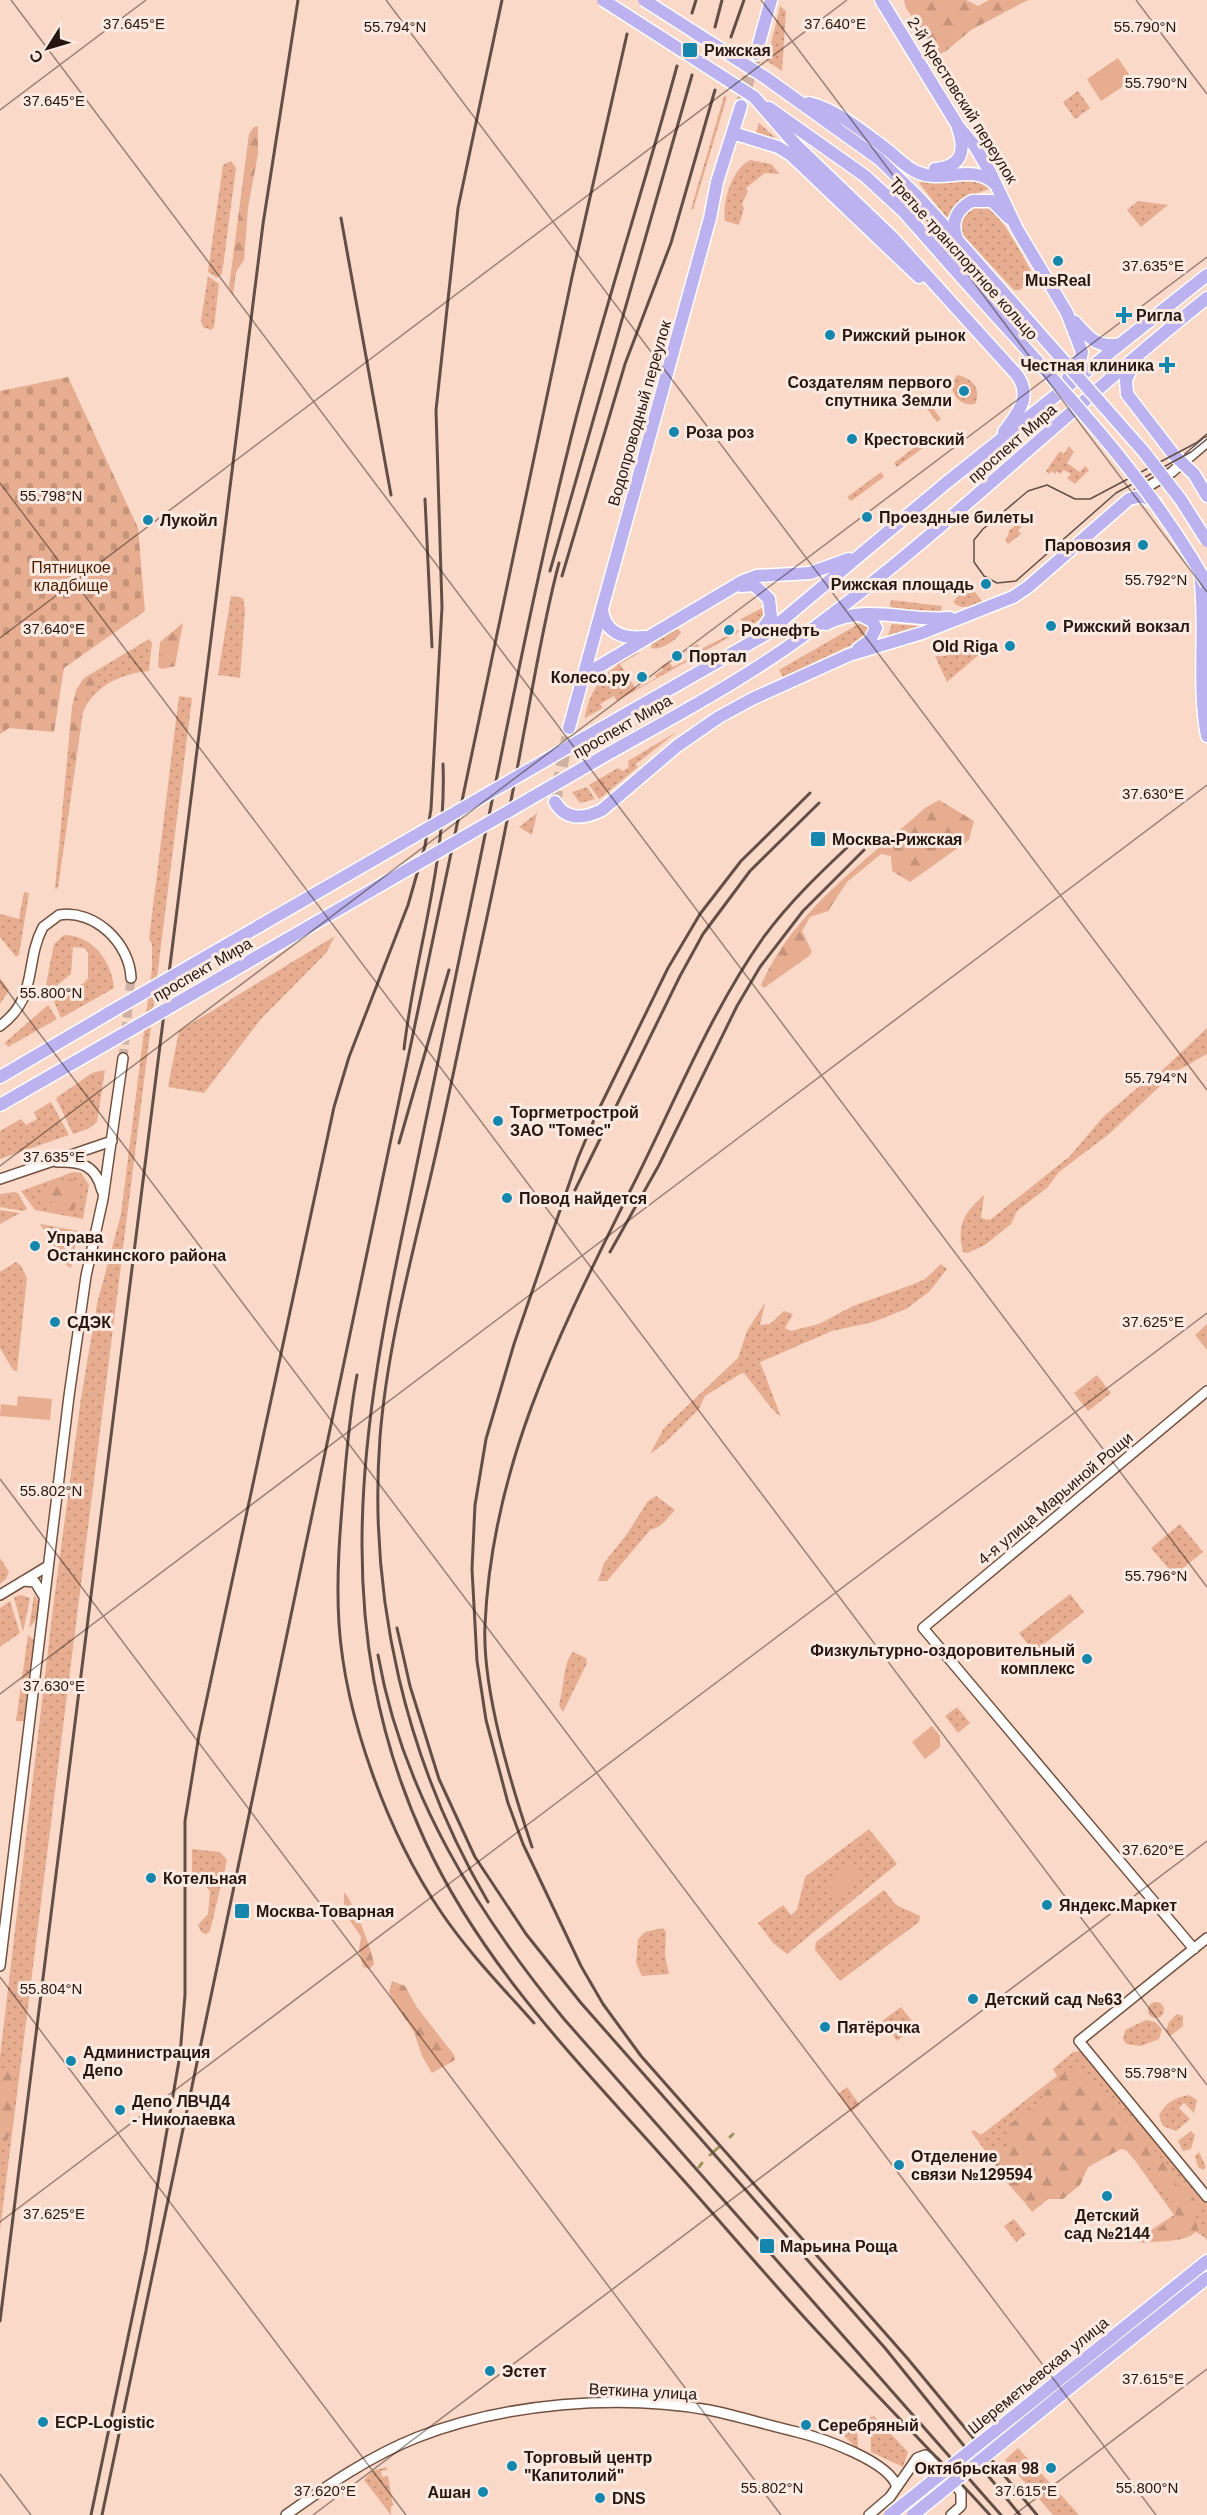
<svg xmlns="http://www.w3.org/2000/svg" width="1207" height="2515" font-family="Helvetica,sans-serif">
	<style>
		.grass { fill: url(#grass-dots) }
		.forest { fill: url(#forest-firs) }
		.cemetery { fill: url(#cemetery-stones) }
		.pitch { fill: #e6ad90 }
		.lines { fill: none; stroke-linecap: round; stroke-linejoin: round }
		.stream { stroke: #9a955a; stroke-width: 3 }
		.minor-tunnel { stroke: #cfb2a4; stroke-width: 9; stroke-dasharray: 9 4.5; stroke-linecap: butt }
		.major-tunnel { stroke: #cfb2a4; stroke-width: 12; stroke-dasharray: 12 6; stroke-linecap: butt }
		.minor-casing { stroke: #73513f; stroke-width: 12 }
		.major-casing { stroke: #fff; stroke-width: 15 }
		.minor { stroke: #fff; stroke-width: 9 }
		.major { stroke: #bbb2ef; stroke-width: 12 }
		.tram { stroke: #634f46; stroke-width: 1.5 }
		.rail { stroke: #634f46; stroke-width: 3 }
		.major-bridge-casing { stroke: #fff; stroke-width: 15; stroke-linecap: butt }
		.major-bridge { stroke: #bbb2ef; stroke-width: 12 }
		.ticks { fill: none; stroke: #251710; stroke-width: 1.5; stroke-opacity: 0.45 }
		.poi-dot { fill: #1586ac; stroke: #fbeae2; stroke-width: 2 }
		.labels { text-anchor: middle; stroke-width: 6; stroke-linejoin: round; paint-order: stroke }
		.poi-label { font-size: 16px; font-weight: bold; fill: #251710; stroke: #fbeae2; text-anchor: start }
		.street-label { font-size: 16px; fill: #251710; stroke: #fbeae2 }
		.park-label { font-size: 16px; fill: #4b1d00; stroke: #fbeae2 }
		.ticks-label { font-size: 15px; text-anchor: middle; fill: #251710; stroke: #fbeae2; stroke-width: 6; stroke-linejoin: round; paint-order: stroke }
	</style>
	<defs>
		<pattern id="grass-dots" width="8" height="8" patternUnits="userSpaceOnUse" patternTransform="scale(1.5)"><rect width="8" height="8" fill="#e6ad90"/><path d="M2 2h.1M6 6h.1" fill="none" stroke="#c5947b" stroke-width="1.8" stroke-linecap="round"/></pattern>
		<pattern id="forest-firs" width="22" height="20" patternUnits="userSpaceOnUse" patternTransform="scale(1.5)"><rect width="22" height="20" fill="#e6ad90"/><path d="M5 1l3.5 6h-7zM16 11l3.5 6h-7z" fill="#c5947b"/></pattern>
		<pattern id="cemetery-stones" width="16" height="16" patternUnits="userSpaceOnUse" patternTransform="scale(1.5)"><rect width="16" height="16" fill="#e6ad90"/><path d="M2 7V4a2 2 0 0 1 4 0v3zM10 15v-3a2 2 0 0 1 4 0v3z" fill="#c5947b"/></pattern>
	</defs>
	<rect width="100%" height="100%" fill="#fad9c9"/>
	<path class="grass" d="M780,6l6,5 -4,60 -15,-10z
		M1078,91l12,17 -15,11 -12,-17z
		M724,96l3,1 -34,113 -2,-1z
		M759,123l21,19 -25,-7z
		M750,160l21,4 9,10 -15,-1 -19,15 2,3 -6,13 2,4 -5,17 -14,-4c-3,-19 7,-52 25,-61z
		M231,161l5,7 -14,106 -5,4 -9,-6 15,-107z
		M957,178l28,4 4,7 -25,9 -17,20 -28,-35 4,-2z
		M1138,201l30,4 -27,22 -14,-17z
		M984,206c17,6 38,49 47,65v9l-11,10h-6l-53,-57c-2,-16 7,-26 23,-27z
		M208,276l11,8 -5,43 -3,3 -8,-3 -2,-7z
		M957,375c15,3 25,14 18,29 -14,2 -22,-7 -24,-20z
		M922,393l19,26 -4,3 -19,-25z
		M928,437l3,5 -34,25 -3,-4z
		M1069,446l5,6 -7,11 13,9 5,-6 4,4 -14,14 -8,-6 4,-4 -7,-4 -4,4 -3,-3 -2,3 -3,-3 -3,3 -3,-3 14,-20 4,3z
		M881,472l3,5 -33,24 -4,-4z
		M1020,521l3,3 -5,7 3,3 -13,10 -3,-4 4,-6 -1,-2z
		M969,585l14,17c-10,4 -21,9 -30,0z
		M231,596l12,2 2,12 -5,68 -22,-3z
		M891,600l51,6 -1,8 -48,-5 -3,-3z
		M762,608l3,5 -7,8 -141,80 -3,-5 -14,8 3,4 -18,10c3,-21 13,-40 32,-52l-2,-3 23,-12 1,2 -19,11 16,25 20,-11 -1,-3 8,-5 -2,-4 8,-4 4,5 17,-9 -4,-7 11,-7 4,5 44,-22 -4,-8z
		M862,622l4,1 4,6 -4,9 -83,39 -4,-7z
		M892,624l29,2v1l-34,11z
		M677,629l4,3c-4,8 -20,19 -30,16l1,-4z
		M149,639l3,4 -3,28c-28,3 -54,14 -66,41l-25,176 -3,1 17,-182 4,-17 8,-12z
		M986,642l3,4 -42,36 -12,-26h10z
		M179,696l13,2 -192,1532v-173l53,-449 28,-210 16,-94 24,-90 31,-246v-24l-3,-5z
		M678,731l-42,33 2,3 -39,32 -10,-14 29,-17 5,3 6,-4 -1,-6z
		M587,787l8,12 -15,4 -8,-11z
		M537,813l-5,22 -13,-8z
		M24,892l5,1 -10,62 -3,2 -16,-20v-23l19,5z
		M64,935c29,0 48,27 50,53l-53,30 -9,-21 32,-14 4,-5v-26l-4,-4 -11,-1 -2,27 -17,14 -9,2 9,-46z
		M335,936l-9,17 -65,66 -57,74 -36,-6 11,-56z
		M0,978l9,12 -9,14z
		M48,1005l9,14 -49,28 -3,-4 -5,4z
		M1207,1028v26l-32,18 -66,62 -50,38 -12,16 -30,23 -6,13 -26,21 -17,8 -5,-1c-7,-29 2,-39 21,-57l-3,23 9,2 80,-64 34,-40 50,-42 -1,5z
		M105,1070l-8,52 -9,7 -15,5 -17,-36 36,-25z
		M51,1102l18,33 -69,24v-28l21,-12 5,6 11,-6 -3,-7z
		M73,1172l8,1 8,12 -6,34 -48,-9 -14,-19z
		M14,1192l4,1 9,16 -4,2 -23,-4v-13z
		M0,1210l20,3 -20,11z
		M40,1224l38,7 -7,37 -7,-5z
		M16,1262l5,4 6,12 -10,93 -4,-1 -13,-22v-76z
		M941,1264l6,5 -18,23 -23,17 -33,13 -41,9 -72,31 21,55 -8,-7 -29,-37 -4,1 -35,22 -6,13 -33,33 -16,12 14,-26 74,-70 9,-27 18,-28 -5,22 10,-1 14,-13 9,3 -8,14 6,3 28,-7 34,-18 61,-22 11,-5z
		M1207,1324v26l-12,-15z
		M1097,1375l14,18 -23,18 -14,-18z
		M656,1496l19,14c-7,7 -14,19 -24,19l-44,52h-9l6,-18 23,-29 21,-33z
		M1180,1524l23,28 -29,23 -23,-27z
		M0,1558l9,14 -3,7 -6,5z
		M1070,1594l14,18 -50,40 -15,-19z
		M21,1595l9,3 -7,34 -9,-35z
		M34,1595c10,10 4,24 -5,33z
		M10,1601l10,32 -20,14v-39z
		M28,1635l7,6 -11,80h-8z
		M573,1652l13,6 1,5 -24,49 -4,-7c5,-16 4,-43 14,-53z
		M957,1707l13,16 -12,10 -13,-17z
		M869,1829l28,35 -110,90 -14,-11 -15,-20 25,-18 8,10 6,-5 8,-33z
		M192,1849l28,3 7,8 -17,71 -4,3 -4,-1 -4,-8 10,-11 2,-22 -5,-8 -13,3z
		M884,1890l12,15 24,11 -1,6 -79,59 -25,-31 1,-8z
		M663,1928l3,4 -1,23 4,19 -27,2 -6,-13 2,-24 7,-7z
		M1148 2010a8 8 0 1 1 16 0a8 8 0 1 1-16 0Z
		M901,2007l15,19 -19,15 -15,-20z
		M1177,2014l6,2v10l-13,10 -4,-6 3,-8z
		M1146,2020l9,2 7,7 -3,10 -18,7 -15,-2 -3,-5 2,-9z
		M1080,2051l127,153v36c-19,-21 -51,-7 -73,1l40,-26 -53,-74 -89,71 -61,-80 3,-2 7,5 76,-59 -4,-7 20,-17z
		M847,2087l13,18 -9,7 -13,-18z
		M1189,2095l8,5 -3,13 -10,-10 -5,5 11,11 -14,12 -13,-5 -4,-11c7,-13 17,-18 30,-20z
		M1191,2131l4,4 -4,14 -8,2 -5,-10z
		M1199,2152l7,15 -3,3 -5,-3 -3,-11z
		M1014,2219l12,15 -10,8 -12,-16z
		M874,2416l34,36 -5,15 -32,-15 -1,-35z
		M857,2419l1,29h-1l-13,-12z
		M1018,2448l53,58 8,9h-26l-48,-55z
		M387,2467v3l-6,1 1,6 6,-1 5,29 -2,1v9l-27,-35 8,-9z"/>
	<path class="forest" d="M904,0h62l12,6 11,-6h39l-57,30 -25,21 -8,4 -32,-47z
		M258,126v28l-10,54 -4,52 -8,12 -3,23 -4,-8 20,-153 5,-7z
		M183,623l-8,43 -13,3 -4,-2 2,-25z
		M92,675l6,3 2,7c-30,23 -14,45 -26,74l-4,-1c-3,-17 2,-80 22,-83z
		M939,800l35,21 -5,19 -59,42 -18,-11 -1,-15 -10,-2 -34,28 -19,29 -18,6 -8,14 10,21 -3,4 -45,32 -3,-3c33,-75 104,-123 164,-177z
		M68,1178l12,5 1,10 -8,19 -23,-2 -3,-4 7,-5 -13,-3 -7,6c4,-19 19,-18 34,-26z
		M344,1892c9,9 28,57 30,72l-4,5 -7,-2 -4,-18 2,-12c-12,-19 -18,-21 -17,-45z
		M392,1981l13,5 11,20 38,49 1,5 -23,13 -10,-17 -8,-24 -21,-31 -4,-9z
		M5,2068l10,5c-1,24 1,60 -15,80v-80z
		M1072,2069l10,2 7,12 8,4 17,23 30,27 20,26 13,22 19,15 11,20 -12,-6c0,4 3,10 2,14 -3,16 -47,13 -60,15l38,-26 1,-5 -28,-47h-9l-13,-15 -5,-1 -33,18 -8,18 -17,14h-15l-18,8c-12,-11 -42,-43 -40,-59l14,1 6,-5 -5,-16 21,-16 14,-3c0,-16 18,-33 32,-40z"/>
	<path class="cemetery" d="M68,377l70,151 7,83 -81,57 -10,64 -45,-4 -9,6v-343z"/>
	<path class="pitch" d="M1118,58l15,22 -32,21 -14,-22z
		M18,1396l34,3 -2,21 -50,-4 1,-12 16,2z
		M932,1726l8,10v11l-15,12 -13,-17z
		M854,1863l10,13 -26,21 -10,-13z"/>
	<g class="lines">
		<path class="stream" d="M730,2137l3,-3
			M710,2155l9,-8
			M699,2167l3,-4"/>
		<path class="minor-tunnel" d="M123,1058l8,-80"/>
		<path class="major-tunnel" d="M741,106l15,-52
			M555,802l14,-74"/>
		<defs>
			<path id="minor" d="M1139,492l33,-20 35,-30
				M0,1026c39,-29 24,-63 43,-99l16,-12c36,-6 71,29 72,63
				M57,1162c24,-1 39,3 45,29
				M0,1179l112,-38
				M23,1581l12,1 9,15
				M0,1595l48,-29
				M1207,1938l-128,103 128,156
				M1194,1949l-271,-321 284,-237
				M0,1966l69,-570 17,-120 17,-77 20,-141
				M286,2515c42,-30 84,-59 132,-78 87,-34 200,-43 291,-27 29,6 58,15 88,22 25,6 92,29 100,55
				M869,2515l21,-18 27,-39 8,-3 10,7 26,30v14l-10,9"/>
			<path id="major" d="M881,0l77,126 16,19 16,27 27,57 50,84 15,39 -1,5 -13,21
				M756,54l15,-54
				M766,78l113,81 39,38 41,45
				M754,97l41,47 97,93 125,138c16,22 0,39 -13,57
				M809,103c29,7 57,31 80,48 9,8 19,18 30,22 26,10 54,-10 76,11
				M769,108l96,68 38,35 39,44
				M733,133l45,14 13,8 128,122
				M935,169c27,-2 31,-18 23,-41
				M957,239c-7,-17 0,-30 15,-38h20l17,17
				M1075,322c13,15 23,27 45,22
				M1135,361l-9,19 1,14 47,61 20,19 13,22
				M1200,573c7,54 -3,110 7,163
				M741,586l13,-1 15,14 2,18 -11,16
				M602,610c3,23 22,29 42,27
				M826,624c43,-21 80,-2 124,-6
				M858,649l12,-9 6,-12 -4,-7 -12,-6
				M583,676l160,-95 13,-5 54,-3 39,-14
				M569,728l141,-510 7,-36 24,-76
				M584,738l182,-104 180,-151 261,-208
				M578,771c74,-43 161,-87 229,-138 140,-103 264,-227 400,-335
				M555,802c11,19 29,17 47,8l75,-64 42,-29 33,-18 97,-44 73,-22 91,-36 15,-10 101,-88 13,-3 14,7
				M0,1077l109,-64
				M0,1105l106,-61
				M1065,2375l142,-114
				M1073,2385l134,-107"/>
		</defs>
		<use href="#minor" class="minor-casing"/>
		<use href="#major" class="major-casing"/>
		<use href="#minor" class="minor"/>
		<use href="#major" class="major"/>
		<path class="tram" d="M1207,434l-11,9 -106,56h-15l-28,-14 -19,6 -45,38 -9,11v22l10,14 13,7 19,-2 100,-88 75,-41 16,-13"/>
		<path class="rail" d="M692,13l4,-13
			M715,27l7,-27
			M731,37l13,-37
			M677,66c-32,118 -70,234 -101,352 -44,171 -75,345 -112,518 -19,89 -36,177 -55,266 -47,221 -83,424 16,639 55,120 148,216 235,313 49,54 95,109 144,163 61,67 125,131 186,198
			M341,218l50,277
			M425,499l7,148
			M550,571l142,-496
			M562,576l63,-212 46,-121 44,-153
			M810,793l-69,68 -41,53 -32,54 -72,147 -18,43 -64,186 -28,95 -11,66 -3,64 5,92 9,59 22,83 15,41 58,122 22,38 38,52 267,303 129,156
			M404,1049c11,-96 43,-185 39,-285
			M399,1143l50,-173
			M575,1190l105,-214 23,-42 47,-63 69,-68
			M610,1252l49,-87 78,-159 23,-39 43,-56 61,-61
			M357,1375c-7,36 -10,72 -13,108 -4,47 -8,93 -5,141 6,93 49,210 102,288 27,40 61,75 93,111
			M397,1628l13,58 29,93 36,78 51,77 55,69 304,345 135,167
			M378,1655c24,137 99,258 186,364l437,496
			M532,1847c-21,-63 -50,-157 -47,-222 7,-162 76,-295 146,-436 41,-81 80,-178 132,-251 27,-37 59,-67 92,-98
			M488,1902c-82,-141 -120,-303 -108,-465 7,-87 30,-173 50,-258 17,-72 31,-144 47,-216 17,-77 33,-154 47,-231 11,-56 20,-113 35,-169
			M0,2321l263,-2097 35,-224
			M91,2515l55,-264 34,-196 5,-60v-174l14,-86 135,-628 15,-50 59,-152 17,-59 6,-37 11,-202 -6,-197 22,-202 44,-208
			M102,2515l470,-2238 55,-243"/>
		<defs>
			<path id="major-bridge" d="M603,0l151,97
				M644,0l122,78
				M959,242l185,210 37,48 26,41
				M942,255c92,106 196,206 265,329
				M109,1013l475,-275
				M106,1044l472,-273
				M890,2515l175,-140
				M913,2515l160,-130"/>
		</defs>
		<use href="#major-bridge" class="major-bridge-casing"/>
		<use href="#major-bridge" class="major-bridge"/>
	</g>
	<path class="ticks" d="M11,0l1196,1587M386,0l821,1090M761,0l446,592M1136,0l71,94M0,110l146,-110M0,483l1207,1602M0,638l847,-638M0,981l1156,1534M0,1166l1207,-909M0,1479l781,1036M0,1694l1207,-909M0,1977l406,538M0,2222l1207,-909M0,2474l31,41M313,2515l894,-674M1014,2515l193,-146"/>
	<g class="poi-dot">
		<rect x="682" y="42" width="16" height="16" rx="3"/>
		<circle cx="1058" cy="261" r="6"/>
		<path d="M1121 306h6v6h6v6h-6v6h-6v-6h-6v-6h6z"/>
		<circle cx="830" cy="335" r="6"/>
		<path d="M1164 356h6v6h6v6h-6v6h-6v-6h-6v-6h6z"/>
		<circle cx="964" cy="391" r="6"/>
		<circle cx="674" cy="432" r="6"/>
		<circle cx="852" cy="439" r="6"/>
		<circle cx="867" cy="517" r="6"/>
		<circle cx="148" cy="520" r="6"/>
		<circle cx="1143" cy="545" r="6"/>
		<circle cx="986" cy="584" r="6"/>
		<circle cx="1051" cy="626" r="6"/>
		<circle cx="729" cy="630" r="6"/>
		<circle cx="1010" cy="646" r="6"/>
		<circle cx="677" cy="656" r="6"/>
		<circle cx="642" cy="677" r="6"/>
		<rect x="810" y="831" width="16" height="16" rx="3"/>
		<circle cx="498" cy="1121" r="6"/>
		<circle cx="507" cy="1198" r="6"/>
		<circle cx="35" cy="1246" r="6"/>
		<circle cx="55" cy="1322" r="6"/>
		<circle cx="1087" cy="1659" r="6"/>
		<circle cx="151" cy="1878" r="6"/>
		<circle cx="1047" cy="1905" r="6"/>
		<rect x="234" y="1903" width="16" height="16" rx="3"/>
		<circle cx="973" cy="1999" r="6"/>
		<circle cx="825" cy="2027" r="6"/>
		<circle cx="71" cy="2061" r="6"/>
		<circle cx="120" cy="2110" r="6"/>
		<circle cx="899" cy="2165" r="6"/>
		<circle cx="1107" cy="2196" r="6"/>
		<rect x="759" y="2238" width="16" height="16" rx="3"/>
		<circle cx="490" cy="2371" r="6"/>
		<circle cx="43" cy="2422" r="6"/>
		<circle cx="806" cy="2425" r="6"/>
		<circle cx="512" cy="2466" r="6"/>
		<circle cx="1051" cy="2468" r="6"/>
		<circle cx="483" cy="2492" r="6"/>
		<circle cx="600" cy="2498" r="6"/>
	</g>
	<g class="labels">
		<g class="poi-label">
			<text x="704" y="56">Рижская</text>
			<text x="1058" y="286" text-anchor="middle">MusReal</text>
			<text x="1136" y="321">Ригла</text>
			<text x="842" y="341">Рижский рынок</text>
			<text x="1154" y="371" text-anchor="end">Честная клиника</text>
			<text x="952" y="388" text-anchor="end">Создателям первого<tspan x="952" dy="18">спутника Земли</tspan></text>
			<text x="686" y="438">Роза роз</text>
			<text x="864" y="445">Крестовский</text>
			<text x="879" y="523">Проездные билеты</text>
			<text x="160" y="526">Лукойл</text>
			<text x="1131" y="551" text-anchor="end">Паровозия</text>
			<text x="974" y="590" text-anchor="end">Рижская площадь</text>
			<text x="1063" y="632">Рижский вокзал</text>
			<text x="741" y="636">Роснефть</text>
			<text x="998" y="652" text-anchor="end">Old Riga</text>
			<text x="689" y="662">Портал</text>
			<text x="630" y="683" text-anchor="end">Колесо.ру</text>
			<text x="832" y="845">Москва-Рижская</text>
			<text x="510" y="1118">Торгметрострой<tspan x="510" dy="18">ЗАО "Томес"</tspan></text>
			<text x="519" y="1204">Повод найдется</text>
			<text x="47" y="1243">Управа<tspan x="47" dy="18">Останкинского района</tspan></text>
			<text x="67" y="1328">СДЭК</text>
			<text x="1075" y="1656" text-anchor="end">Физкультурно-оздоровительный<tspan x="1075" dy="18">комплекс</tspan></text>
			<text x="163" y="1884">Котельная</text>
			<text x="1059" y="1911">Яндекс.Маркет</text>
			<text x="256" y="1917">Москва-Товарная</text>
			<text x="985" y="2005">Детский сад №63</text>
			<text x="837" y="2033">Пятёрочка</text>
			<text x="83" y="2058">Администрация<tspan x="83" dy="18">Депо</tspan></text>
			<text x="132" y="2107">Депо ЛВЧД4<tspan x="132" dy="18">- Николаевка</tspan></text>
			<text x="911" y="2162">Отделение<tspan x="911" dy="18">связи №129594</tspan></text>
			<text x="1107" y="2221" text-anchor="middle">Детский<tspan x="1107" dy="18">сад №2144</tspan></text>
			<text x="780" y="2252">Марьина Роща</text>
			<text x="502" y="2377">Эстет</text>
			<text x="55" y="2428">ECP-Logistic</text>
			<text x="818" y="2431">Серебряный</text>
			<text x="524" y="2463">Торговый центр<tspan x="524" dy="18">"Капитолий"</tspan></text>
			<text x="1039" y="2474" text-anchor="end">Октябрьская 98</text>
			<text x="471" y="2498" text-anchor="end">Ашан</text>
			<text x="612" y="2504">DNS</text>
		</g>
		<g class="street-label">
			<text transform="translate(963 100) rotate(58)" y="6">2-й Крестовский переулок</text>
			<text transform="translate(964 258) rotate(48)" y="6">Третье транспортное кольцо</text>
			<text transform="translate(639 413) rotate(-74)" y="6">Водопроводный переулок</text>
			<text transform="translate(1012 443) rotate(-41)" y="6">проспект Мира</text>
			<text transform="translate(622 726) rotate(-30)" y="6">проспект Мира</text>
			<text transform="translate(202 969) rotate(-30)" y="6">проспект Мира</text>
			<text transform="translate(1055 1498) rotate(-40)" y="6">4-я улица Марьиной Рощи</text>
			<text transform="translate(1038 2375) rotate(-39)" y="6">Шереметьевская улица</text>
			<text transform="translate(643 2391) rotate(3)" y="6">Веткина улица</text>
		</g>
		<g class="park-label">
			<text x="71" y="573">Пятницкое<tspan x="71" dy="18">кладбище</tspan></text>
		</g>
	</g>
	<g class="ticks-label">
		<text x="134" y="29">37.645°E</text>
		<text x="835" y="29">37.640°E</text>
		<text x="395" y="32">55.794°N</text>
		<text x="1145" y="32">55.790°N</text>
		<text x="1156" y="88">55.790°N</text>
		<text x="54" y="106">37.645°E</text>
		<text x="1153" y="271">37.635°E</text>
		<text x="51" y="501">55.798°N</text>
		<text x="1156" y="585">55.792°N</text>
		<text x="54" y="634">37.640°E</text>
		<text x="1153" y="799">37.630°E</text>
		<text x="51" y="998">55.800°N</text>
		<text x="1156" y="1083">55.794°N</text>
		<text x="54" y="1162">37.635°E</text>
		<text x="1153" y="1327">37.625°E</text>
		<text x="51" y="1496">55.802°N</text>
		<text x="1156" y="1581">55.796°N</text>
		<text x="54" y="1691">37.630°E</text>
		<text x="1153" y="1855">37.620°E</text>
		<text x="51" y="1994">55.804°N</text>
		<text x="1156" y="2078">55.798°N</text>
		<text x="54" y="2219">37.625°E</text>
		<text x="1153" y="2384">37.615°E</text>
		<text x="772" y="2493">55.802°N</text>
		<text x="1147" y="2493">55.800°N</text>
		<text x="325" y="2496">37.620°E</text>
		<text x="1026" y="2496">37.615°E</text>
	</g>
	<g transform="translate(48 48) rotate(233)" stroke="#fbeae2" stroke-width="4.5" paint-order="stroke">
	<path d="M0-4.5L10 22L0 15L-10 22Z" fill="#251710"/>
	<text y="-9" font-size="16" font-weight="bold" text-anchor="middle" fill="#251710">С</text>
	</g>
</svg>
